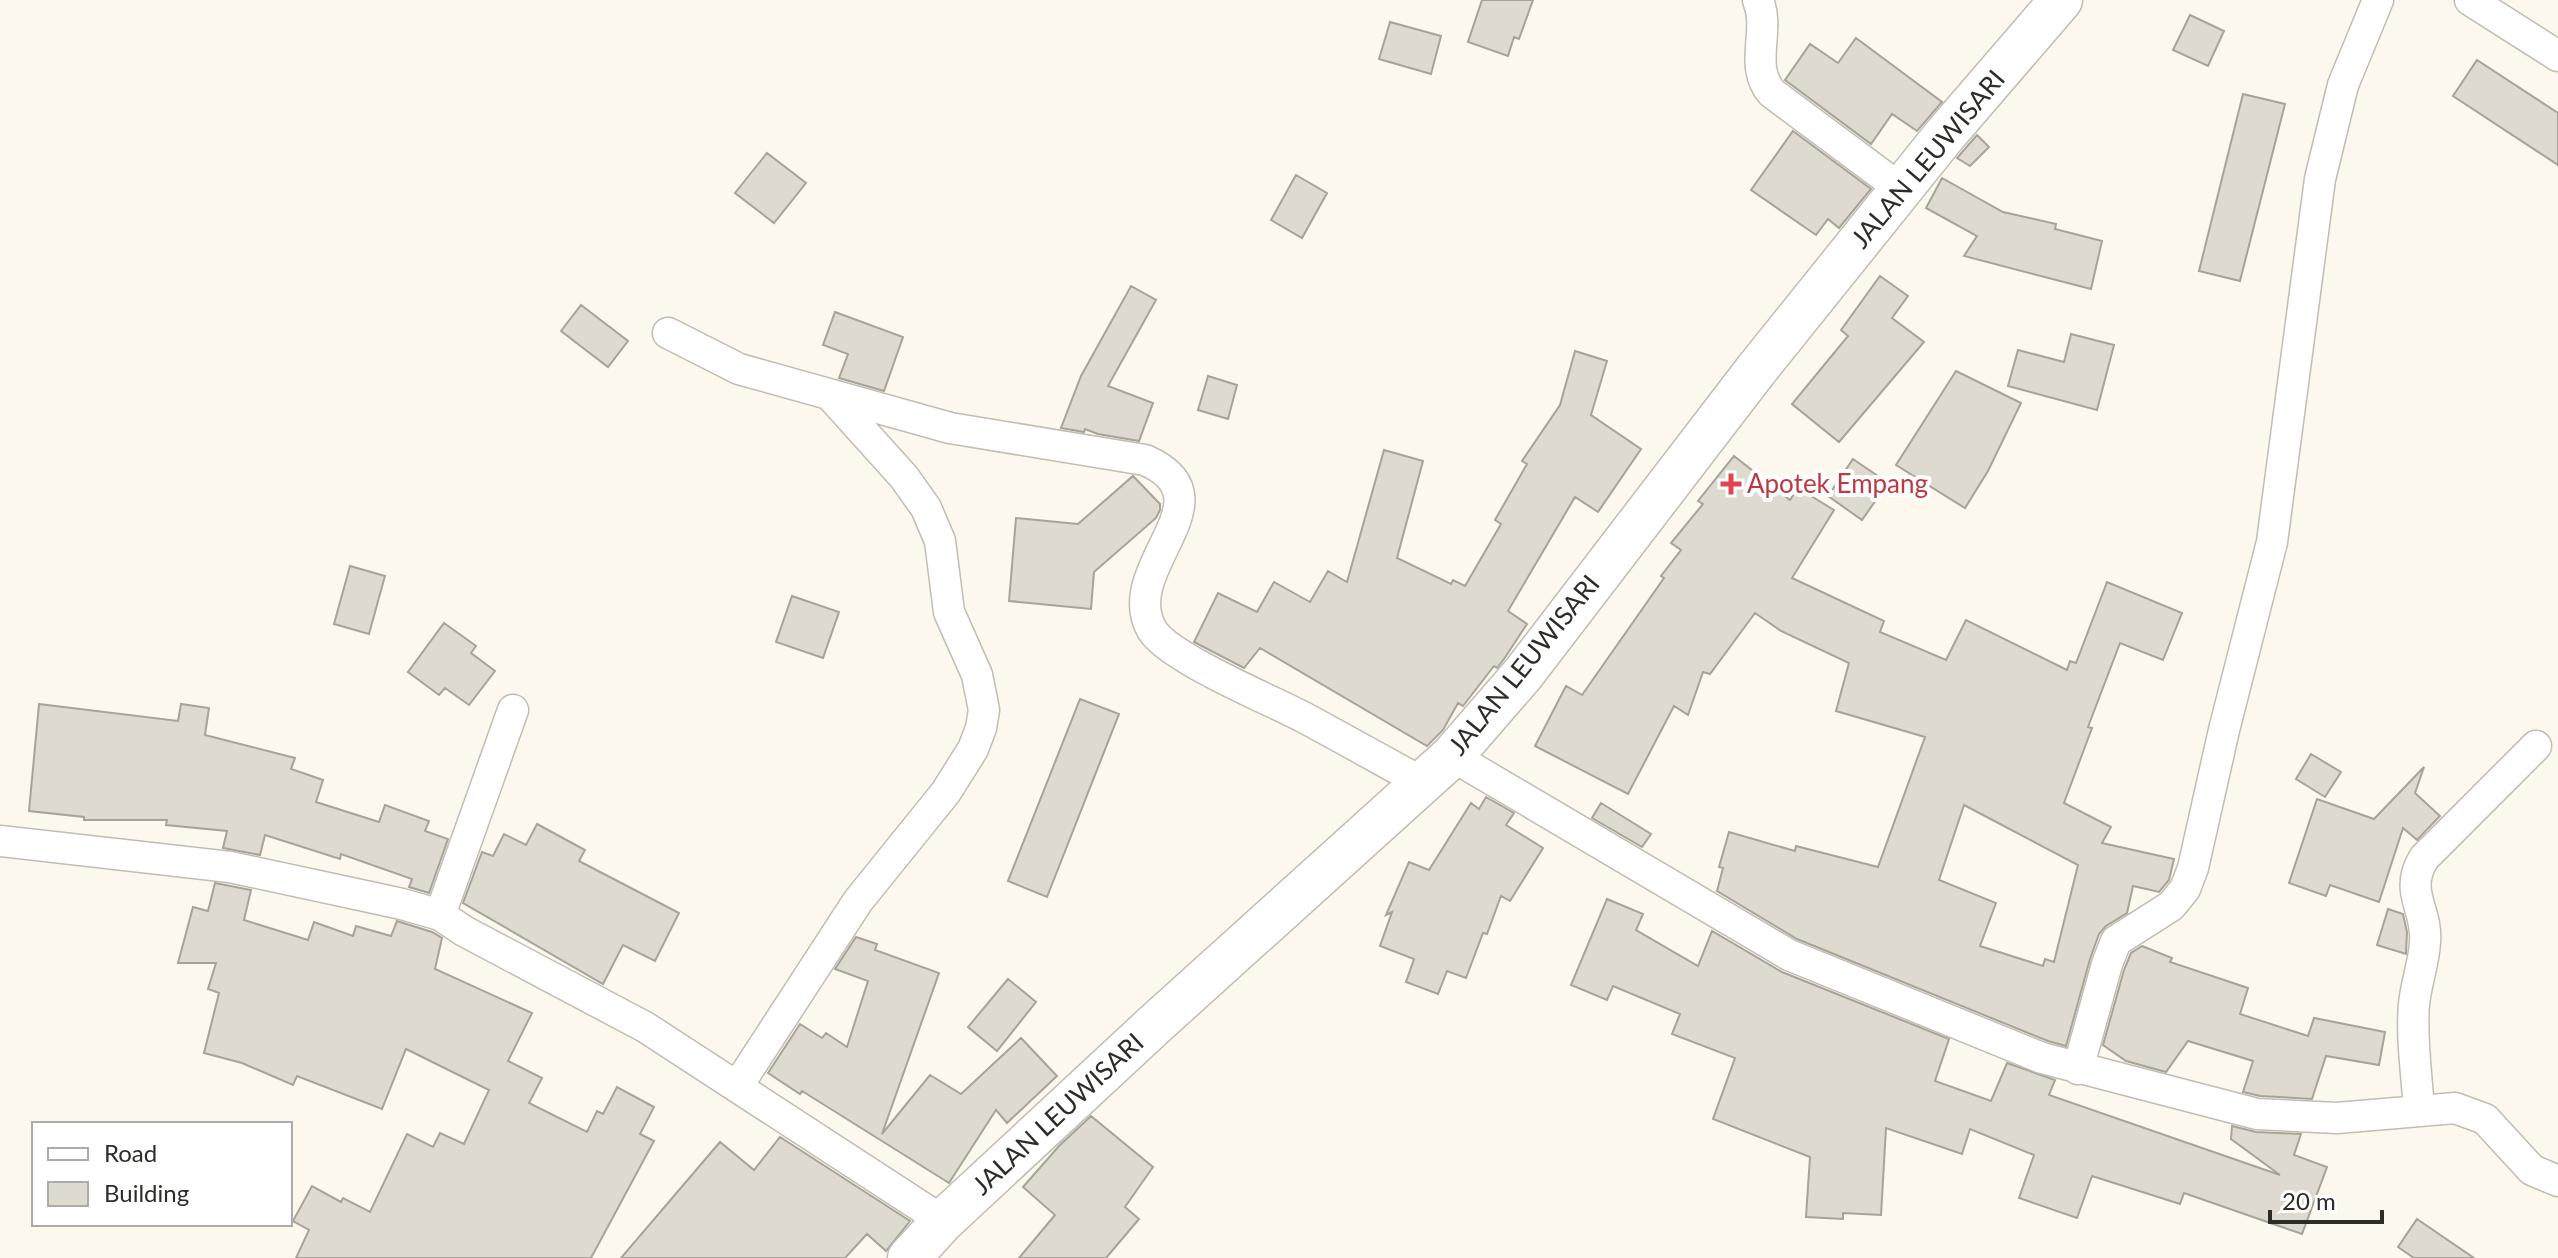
<svg xmlns="http://www.w3.org/2000/svg" width="2558" height="1258" font-family="Lato,sans-serif">
	<style>
		.building { fill: #dedad0; stroke: #a7a399; stroke-width: 2; fill-rule: evenodd }
		.lines { fill: none; stroke-linecap: round; stroke-linejoin: round }
		.minor-casing { stroke: #c1bdb3; stroke-width: 33 }
		.secondary-casing { stroke: #c1bdb3; stroke-width: 45 }
		.minor { stroke: #fff; stroke-width: 30 }
		.secondary { stroke: #fff; stroke-width: 42 }
		.health-dot { fill: #e0444e; stroke: #fff; stroke-width: 3 }
		.labels { text-anchor: middle; stroke-width: 8; stroke-linejoin: round; paint-order: stroke }
		.street-label { font-size: 26px; fill: #2e2c28; stroke: #fff }
		.health-label { font-size: 26px; fill: #be3a42; stroke: #fff; text-anchor: start }
	</style>
	<rect width="100%" height="100%" fill="#fcf8ed"/>
	<path class="building" d="M1482,0h51l-14,39 -5,-2 -6,19 -40,-14z
		M2190,15l34,16 -16,35 -35,-16z
		M1390,22l51,14 -10,38 -52,-15z
		M1856,38l86,64 -25,29 -25,-17 -21,30 -86,-64 25,-36 28,19z
		M2477,60l81,53v52l-105,-69z
		M2243,94l42,10 -45,177 -41,-10z
		M1793,131l78,58 -32,39 -11,-9 -12,16 -65,-45z
		M1977,135l12,12 -19,19 -13,-8z
		M767,153l39,30 -32,40 -39,-30z
		M1296,175l31,18 -25,45 -31,-18z
		M1942,178l61,34 53,12 -1,5 47,12 -11,48 -127,-33 13,-20 -51,-28z
		M1880,276l28,20 -16,22 32,24 -85,100 -47,-38 56,-68 -7,-6z
		M1131,286l25,14 -48,86 45,17 -14,38 -41,-7 -13,-5 -1,3 -23,-4 20,-52z
		M581,305l47,36 -20,26 -47,-36z
		M835,312l68,25 -19,54 -45,-13 9,-24 -25,-9z
		M2071,334l43,11 -17,65 -89,-24 10,-36 46,12z
		M1575,351l32,10 -16,54 50,34 -43,63 -23,-15 -67,114 19,13 -23,35 -7,9 -3,-2 -31,40 -5,-3 -15,27 -16,16 -167,-98 -16,20 -50,-26 24,-49 39,19 17,-30 36,20 18,-31 19,11 37,-132 39,11 -26,97 54,26 2,-4 12,6 36,-62 -6,-4 32,-56 -5,-3 38,-56z
		M1956,371l65,32 -33,68 -23,37 -69,-43z
		M1208,376l29,9 -9,34 -30,-9z
		M1734,456l56,44 8,-12 36,22 -42,68 92,43 -4,11 66,28 20,-40 101,50 3,-9 6,2 31,-81 75,31 -19,47 -43,-17 -32,84 4,1 -28,75 47,24 -9,16 72,16 -5,21 -10,12 -26,-6 -6,27 -21,13 -7,8 -9,25 -24,87 -18,-5 -251,-102 -80,-48 6,-23 -4,-1 10,-35 66,19 1,-5 82,21 47,-130 -89,-26 13,-48 -68,-32 -26,-18 -45,61 -7,-2 -15,43 -14,-9 -46,88 -93,-48 31,-60 16,9 82,-117 -3,-2 20,-26 -10,-7 32,-39 -5,-3zM1964,805l114,60 -24,97 -9,-3 -2,7 -63,-20 16,-43 -57,-23z
		M1853,459l35,24 -26,37 -34,-24z
		M1133,476l27,28v6l-4,8 -62,54 -3,37 -82,-8 7,-83 62,6z
		M350,566l35,10 -16,58 -35,-10z
		M792,596l47,16 -16,46 -47,-16z
		M444,623l32,23 -5,7 24,18 -26,34 -24,-17 -6,7 -31,-23z
		M1080,699l39,15 -72,183 -39,-16z
		M39,704l139,17 3,-17 28,4 -4,27 90,23 -4,11 32,11 -7,22 63,20 6,-17 44,16 -4,10 23,8 -19,54 -20,-6 3,-8 -71,-25 -1,5 -75,-24 -5,20 -37,-7 4,-17 -61,-6 1,-5h-83v-3l-55,-6z
		M2311,754l30,18 -16,25 -29,-18z
		M2424,767l-9,26 25,23 -23,24 -14,-12 -24,74 -49,-17 -4,11 -37,-13 28,-84 57,20z
		M1486,797l28,16 -8,12 37,23 -33,53 -9,-5 -14,38 -4,-1 -17,45 -19,-7 -9,23 -32,-12 8,-23 -34,-13 12,-34 -6,3 23,-53 20,8 42,-67 8,6z
		M1601,803l50,31 -9,13 -50,-29z
		M537,824l48,26 -6,11 100,52 -24,48 -32,-16 -20,39 -140,-81 19,-51 11,4 11,-22 22,11z
		M215,883l36,7 -7,30 64,20 6,-18 39,14 3,-10 35,10 6,-15 35,11 10,6 -7,31 97,44 -24,48 34,17 -13,25 58,29 10,-21 6,3 14,-27 37,20 -14,27 14,7 -63,117h-295l13,-28 -16,-9 19,-35 29,16 2,-4 27,14 37,-78 26,13 7,-14 24,11 25,-54 -83,-41 -24,60 -85,-33 -4,9 -51,-22 -38,-10 15,-60 -11,-4 8,-26h-38l15,-56 15,4z
		M1607,899l36,15 -7,16 62,36 14,-35 70,41 167,67 -14,42 56,20 16,-38 48,17 -6,15 231,80 -49,-36 1,-13 24,6 45,2 -7,21 33,12 -25,67 -118,-41 -4,11 -88,-28 -15,42 -58,-20 15,-43 -64,-26 -8,25 -76,-26 -5,87 -38,-2v6l-37,-2 4,-60 -97,-38 22,-61 -63,-24 8,-20 -67,-28 -6,14 -36,-15z
		M2388,909l15,5 4,18 -1,22 -29,-9z
		M856,937l21,7 -2,6 64,23 -57,161 48,-59 31,19 60,-56 36,38 -50,47 -11,-13 -47,73 -147,-92 -2,3 -32,-21 32,-49 22,14 4,-5 21,14 21,-66 -33,-12z
		M2142,946l30,12 -2,4 78,26 -8,26 68,22 6,-18 71,14 -6,33 -53,-9 -14,43 -52,-3 -17,-4 10,-31 -65,-20 -22,31 -40,-11 -23,-16 21,-75 7,-17z
		M1008,979l28,23 -39,49 -29,-24z
		M1091,1116l62,51 -28,40 14,12 -33,39h-87l36,-43 -32,-28 36,-41z
		M780,1137l130,84 -24,30 -19,-17 -22,24h-224l99,-116 34,28z
		M2417,1219l57,39h-60l-16,-11z"/>
	<g class="lines">
		<defs>
			<path id="minor" d="M1758,0c13,31 -10,66 14,93l129,96
				M2470,0l88,56
				M668,333l71,36 211,59 195,32c90,39 -29,108 7,170 17,28 119,70 153,88 39,21 78,43 118,65
				M1452,756l337,199 253,103 215,56 80,4 118,-10 30,11 47,51 26,11
				M0,841l230,26 172,37 38,11 24,16 181,96 298,194
				M440,915l73,-205
				M2078,1069l29,-105 9,-23 55,-35 14,-17 8,-21 31,-138 48,-188 48,-363 23,-94 35,-85
				M737,1087l121,-186 88,-109 27,-43 8,-21 3,-18 -7,-35 -28,-63 -9,-71 -14,-33 -22,-31 -74,-82
				M2419,1111c-2,-35 -8,-72 -5,-107 2,-21 10,-41 11,-62 3,-33 -22,-50 -1,-84l112,-112"/>
			<path id="secondary" d="M909,1258l34,-37 210,-195 299,-270 71,-82 233,-304 188,-234 117,-136"/>
		</defs>
		<use href="#minor" class="minor-casing"/>
		<use href="#secondary" class="secondary-casing"/>
		<use href="#minor" class="minor"/>
		<use href="#secondary" class="secondary"/>
	</g>
	<path class="health-dot" d="M1727 472h8v8h8v8h-8v8h-8v-8h-8v-8h8z"/>
	<g class="labels">
		<g class="street-label">
			<text transform="translate(1928 159) rotate(-50)" y="9">JALAN LEUWISARI</text>
			<text transform="translate(1524 665) rotate(-51)" y="9">JALAN LEUWISARI</text>
			<text transform="translate(1058 1114) rotate(-43)" y="9">JALAN LEUWISARI</text>
		</g>
		<g class="health-label">
			<text x="1747" y="493">Apotek Empang</text>
		</g>
	</g>
	<rect x="32" y="1122" width="260" height="104" fill="#ffffff" stroke="#ababa9" stroke-width="2"/>
	<rect x="48" y="1148" width="40" height="12" fill="#ffffff" stroke="#ababa9" stroke-width="2"/>
	<text x="104" y="1162" font-size="24" fill="#2e2c28">Road</text>
	<rect x="48" y="1182" width="40" height="24" fill="#dedad0" stroke="#ababa9" stroke-width="2"/>
	<text x="104" y="1202" font-size="24" fill="#2e2c28">Building</text>
	<path d="M2270 1210v12h112v-12" fill="none" stroke="#2e2c28" stroke-width="4"/>
	<text x="2282" y="1210" font-size="24" fill="#2e2c28" stroke="#ffffff" stroke-width="6" paint-order="stroke">20 m</text>
</svg>
